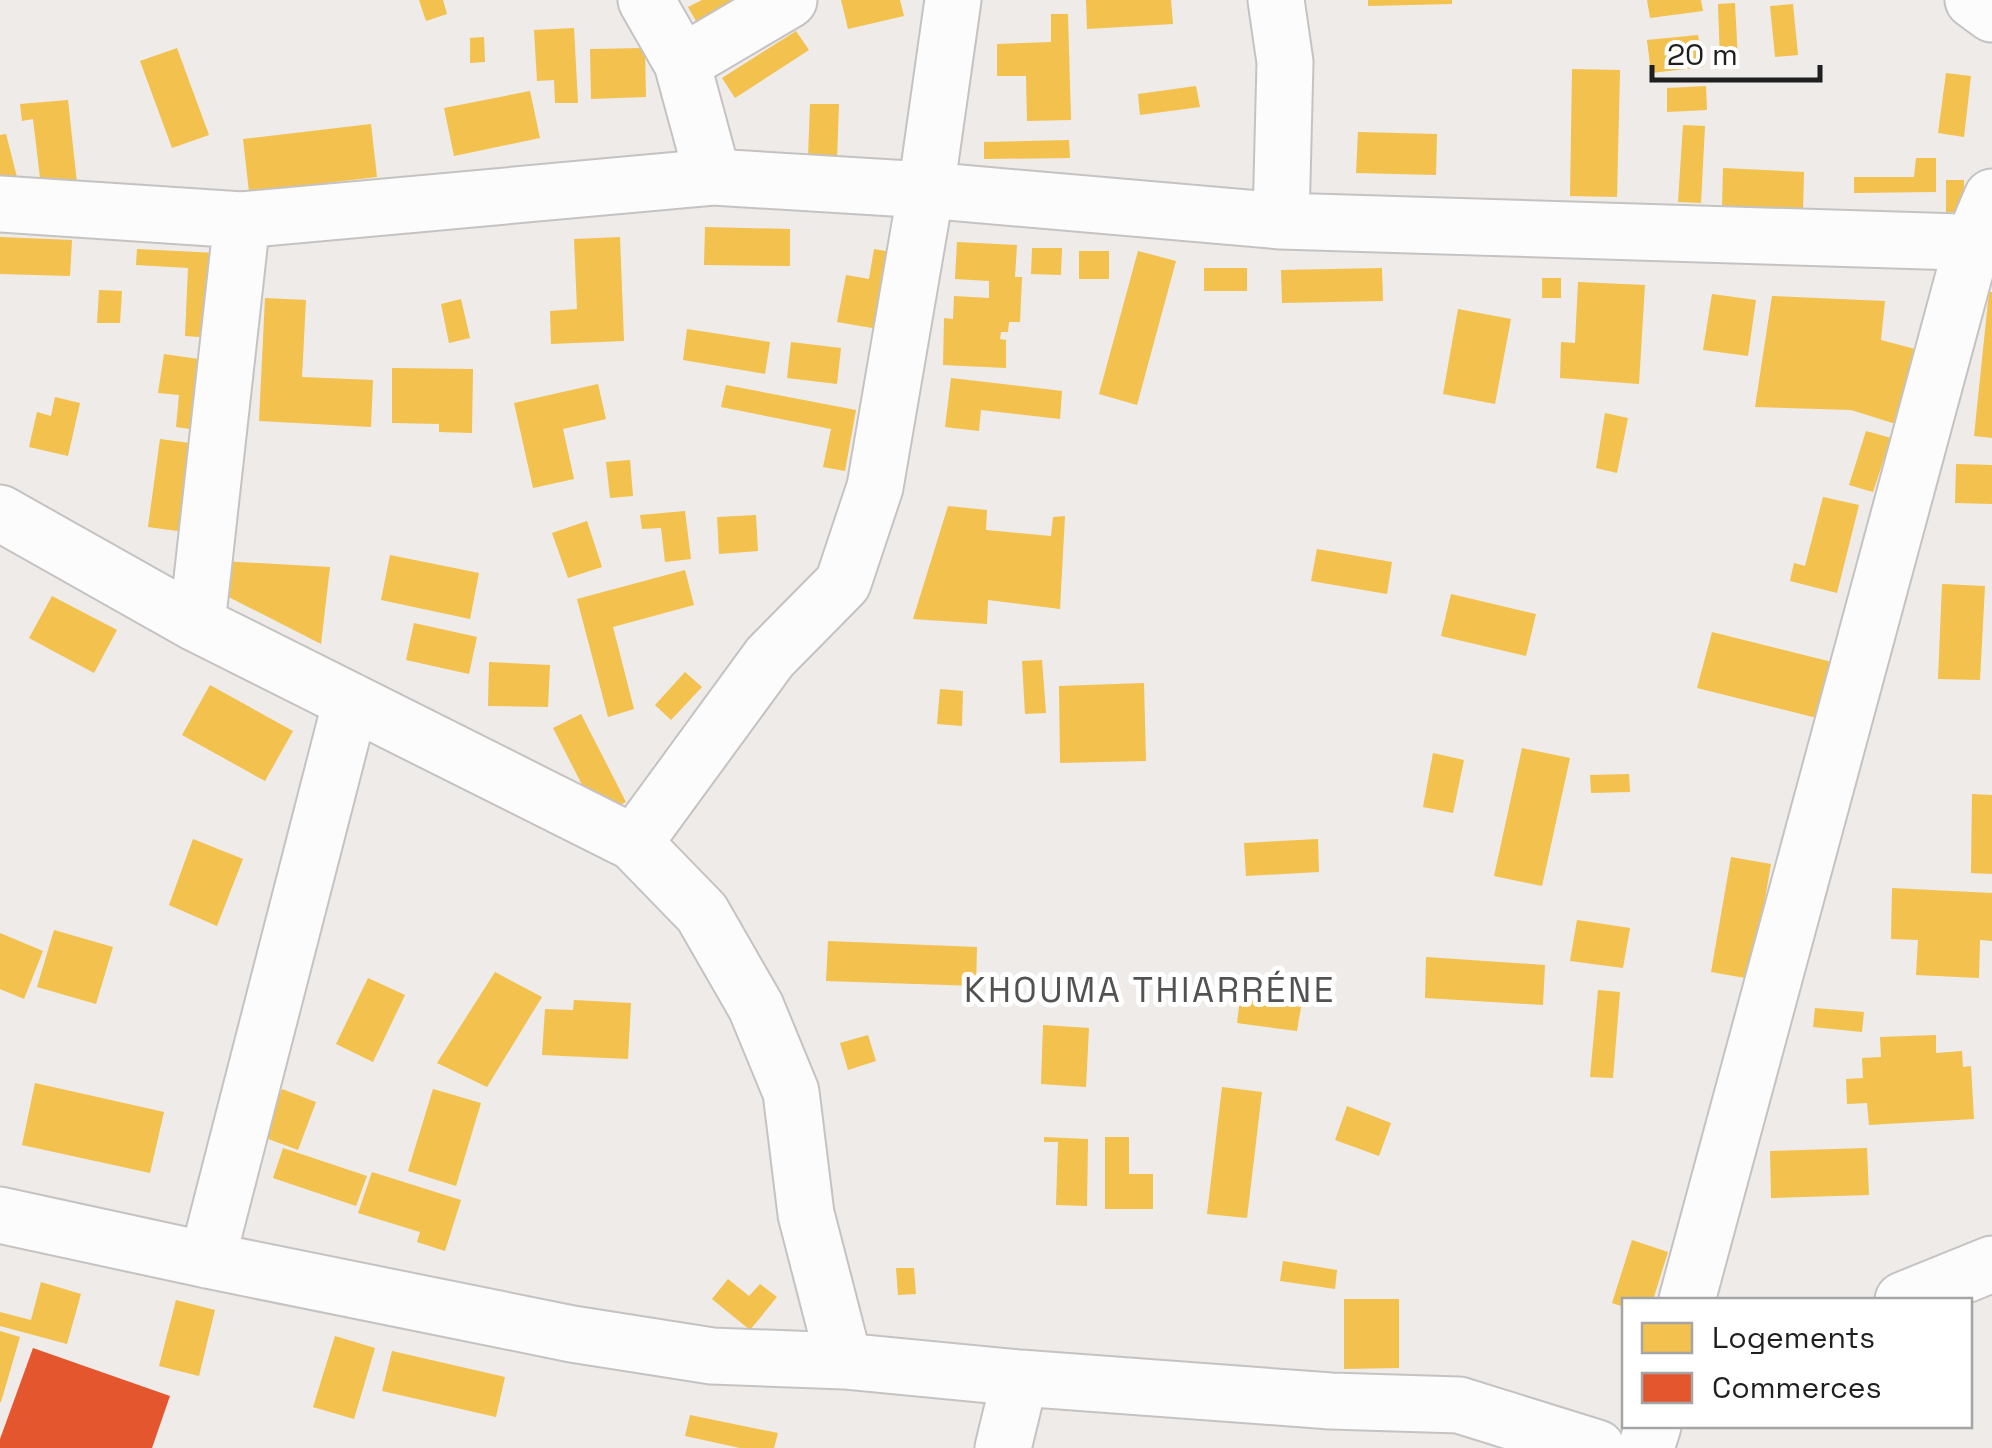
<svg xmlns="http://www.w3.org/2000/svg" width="1992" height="1448" font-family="'Space Grotesk',sans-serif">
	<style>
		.homes { fill: #f2c14e }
		.shops { fill: #e4572e }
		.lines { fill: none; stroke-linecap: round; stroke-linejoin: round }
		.minor-casing { stroke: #c5c3c2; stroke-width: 59 }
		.minor { stroke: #fcfcfc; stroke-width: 55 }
		.labels { text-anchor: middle; stroke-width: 10; stroke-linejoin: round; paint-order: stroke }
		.neighbourhood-label { font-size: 35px; letter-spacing: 2.5px; fill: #525252; stroke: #fff }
	</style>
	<rect width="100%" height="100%" fill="#eeebe8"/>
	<path class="homes" d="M419,0h24l4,14 -21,7z
		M702,0h42l-43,30 -13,-23z
		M841,0h59l4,16 -56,13z
		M1086,0h85l2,24 -86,5z
		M1368,0h84v4l-84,2z
		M1647,0h54l2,11 -53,7z
		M1735,3l3,57 -18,1 -2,-57z
		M1793,4l5,51 -23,2 -5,-51z
		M1051,14h17l3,106 -44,1 -1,-45h-29v-32l54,-2z
		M574,28l4,75h-23l-1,-23 -17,1 -3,-51z
		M796,31l13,19 -74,48 -13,-20z
		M1698,35l5,32 -52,6 -4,-33z
		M484,37l1,25 -15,1v-25z
		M177,48l32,87 -37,13 -32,-87z
		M645,48l1,49 -55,2 -1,-50z
		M1572,69l48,1 -3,127 -47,-1z
		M1946,73l25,3 -7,61 -26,-4z
		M1196,86l4,21 -60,8 -2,-21z
		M1706,86l1,24 -40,2v-24z
		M530,91l10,47 -86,18 -10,-48z
		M68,100l9,83 -36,3 -8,-67 -11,2 -2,-17z
		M810,104h29l-2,55 -29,-1z
		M371,124l6,53 -128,15 -6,-53z
		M1683,125l22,1 -4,77 -23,-1z
		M1358,132l79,2 -1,41 -80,-2z
		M6,134l12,47 -18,-2v-44z
		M1069,140l1,18 -86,1v-17z
		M1916,158h20v34l-82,1v-16h60z
		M1723,168l81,4 -1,39 -81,-4z
		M1946,180h18v32h-18z
		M705,227l85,2v37l-86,-1z
		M0,237l72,3 -2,36 -70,-2z
		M620,237l4,104 -73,3 -1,-33 27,-2 -3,-70z
		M957,242l60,3 -2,32h7l-2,45h-11l-1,10h-7l-1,7 6,1v28l-63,-3 1,-47 9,1 1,-23 35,2v-17l-34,-2z
		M1032,248h30l-1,27 -30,-1z
		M137,249l80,4 -5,85 -27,-2 3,-68 -52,-3z
		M874,249l18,3 -14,77 -41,-7 9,-47 23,4z
		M1079,251h30v28h-30z
		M1138,251l38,10 -39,144 -38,-11z
		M1204,268h43v23h-43z
		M1382,268l1,33 -101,2 -1,-33z
		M1542,278h19v20h-19z
		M1578,282l67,3 -6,99 -79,-6 1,-36 14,1z
		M99,290l23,1 -2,32h-23z
		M1989,292h3v146l-18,-2z
		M1712,294l44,6 -8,56 -45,-6z
		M1772,296l113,5 -4,39 38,10 -20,75 -48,-15 -96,-3z
		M265,298l41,2 -4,77 71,3 -2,47 -112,-6z
		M461,299l9,39 -21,5 -8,-39z
		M1458,309l53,10 -16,85 -52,-10z
		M687,329l83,13 -5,32 -82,-14z
		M791,342l50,6 -4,36 -50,-6z
		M164,354l41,6 -8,70 -21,-3 3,-32 -21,-2z
		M392,368l81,1 -1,64 -33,-1v-8l-47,-1z
		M951,378l111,13 -2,28 -79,-9 -2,21 -34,-4z
		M598,384l8,35 -43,10 11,50 -41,9 -19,-85z
		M726,385l130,25 -11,61 -22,-4 8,-38 -110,-22z
		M55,397l25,6 -12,53 -39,-9 8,-35 14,4z
		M1605,413l23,5 -11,55 -21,-5z
		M1866,431l25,7 -18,54 -24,-7z
		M160,439l37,5 -12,88 -37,-5z
		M630,460l3,36 -23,2 -4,-36z
		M1956,464l36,1v39l-37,-1z
		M1823,497l36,8 -22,88 -47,-12 4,-18 11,3z
		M948,506l39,4 -1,20 65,6 2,-19 12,-1 -5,93 -72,-9 -1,24 -74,-5z
		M685,511l6,48 -26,3 -4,-34 -19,1 -2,-14z
		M756,515l2,36 -39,3 -2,-37z
		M587,521l15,46 -34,11 -16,-45z
		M1317,549l75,13 -5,32 -76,-13z
		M390,555l89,18 -9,46 -89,-19z
		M220,561l110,6 -9,77 -106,-54z
		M685,570l9,35 -81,22 21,82 -26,8 -31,-118z
		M1942,584l43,2 -5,94 -42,-1z
		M1451,594l85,20 -10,42 -85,-20z
		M52,596l65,34 -23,43 -65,-35z
		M414,623l63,14 -8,37 -63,-14z
		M1712,632l132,33 -12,46 -13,-4 -2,11 -120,-30z
		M1042,660l4,53 -21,1 -3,-53z
		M489,662l61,3 -2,42 -60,-1z
		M685,672l17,15 -31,33 -16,-15z
		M1144,683l2,78 -86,2 -1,-77z
		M210,685l83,46 -28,50 -83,-46z
		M940,689l23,2 -1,35 -25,-2z
		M581,714l45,88 -28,14 -45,-88z
		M1522,748l48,10 -28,128 -48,-10z
		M1433,753l31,7 -11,53 -30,-6z
		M1629,774l1,18 -39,1 -1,-18z
		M1972,794l20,1v79l-21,-1z
		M193,839l50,20 -26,67 -48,-21z
		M1318,839l1,33 -73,4 -2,-33z
		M1731,857l40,7 -20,115 -40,-7z
		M1892,888l100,5v48l-12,-1 -1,38 -63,-3 2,-35 -27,-1z
		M1577,920l53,8 -7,40 -53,-7z
		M54,930l59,17 -17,57 -59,-17z
		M0,933l43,18 -19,48 -24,-10z
		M828,941l149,6 -1,39 -150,-5z
		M1426,957l119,8 -2,40 -118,-7z
		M495,972l47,25 -55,90 -50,-24z
		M368,978l37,17 -32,67 -37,-18z
		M1598,990l22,2 -7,86 -23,-1z
		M1240,999l61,8 -4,24 -60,-8z
		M574,1000l57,3 -3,56 -86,-4 3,-46 28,1z
		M1815,1008l49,4 -2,20 -49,-5z
		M1043,1025l46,3 -3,59 -45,-3z
		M868,1035l8,26 -28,9 -8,-27z
		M1936,1035v18l26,-2 1,16 8,-1 3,53 -105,6 -2,-22 -20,1 -1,-25 17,-1 -1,-20 19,-1 -1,-20z
		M35,1083l129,29 -14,61 -128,-28z
		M1222,1087l40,5 -15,126 -40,-4z
		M282,1089l34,13 -18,48 -35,-13z
		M433,1089l48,14 -25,83 -48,-15z
		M1347,1106l44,17 -12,33 -44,-16z
		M1044,1137l44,2 -1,67 -31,-1 2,-63h-14z
		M1105,1137h24v37h24v35h-48z
		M283,1148l84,28 -11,30 -83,-28z
		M1867,1148l2,47 -98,3 -1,-47z
		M372,1172l89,28 -16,51 -28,-9 3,-10 -62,-19z
		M1632,1240l36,12 -15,48h-29v7l-12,-4z
		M1283,1261l54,9 -2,19 -55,-8z
		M896,1268h18l2,26 -18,1z
		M728,1279l21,17 11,-12 17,13 -27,33 -38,-31z
		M41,1282l40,12 -14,50 -67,-18v-14l31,8z
		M1344,1299h55v69l-55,1z
		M176,1300l39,10 -16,66 -40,-10z
		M0,1331l20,6 -19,65h-1z
		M335,1336l40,12 -21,71 -41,-12z
		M392,1351l113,26 -9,40 -114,-26z
		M690,1415l88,18 -4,15h-34l-55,-12z"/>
	<path class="shops" d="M33,1348l137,48 -18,52h-152v-9z"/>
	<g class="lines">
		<defs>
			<path id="minor" d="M646,0l36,63 31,114
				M1276,0l9,62 -4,159
				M1973,0l19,14
				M682,63l107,-63
				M0,204l242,16 471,-43 213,13 355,31 711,22
				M0,513l197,111 437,219 68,70 54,94 35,85 15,122 38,147
				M197,624l45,-404
				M634,843l136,-186 73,-74 32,-96 51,-297 27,-190
				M0,1215l207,45 365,74 140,22 132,5 176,17 311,23 128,4 138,43
				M207,1260l144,-559
				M1687,1300l286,-1058 19,-45
				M1903,1300l89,-36
				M1003,1448l17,-70
				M1646,1448l7,-22"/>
		</defs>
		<use href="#minor" class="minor-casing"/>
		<use href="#minor" class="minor"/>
	</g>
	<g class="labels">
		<g class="neighbourhood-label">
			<text x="1150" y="1002">KHOUMA THIARRÉNE</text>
		</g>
	</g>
	<rect x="1622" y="1298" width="350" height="130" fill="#ffffff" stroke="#a5a5a5" stroke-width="2.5"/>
	<rect x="1642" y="1323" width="50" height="30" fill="#f2c14e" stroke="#a5a5a5" stroke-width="2.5"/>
	<text x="1712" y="1348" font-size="30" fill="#1f1f1f">Logements</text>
	<rect x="1642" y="1373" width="50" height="30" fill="#e4572e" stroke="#a5a5a5" stroke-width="2.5"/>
	<text x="1712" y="1398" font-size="30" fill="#1f1f1f">Commerces</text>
	<path d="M1652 65v15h168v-15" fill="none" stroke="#1f1f1f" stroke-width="5"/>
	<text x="1667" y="65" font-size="30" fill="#1f1f1f" stroke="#ffffff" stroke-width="8" paint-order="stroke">20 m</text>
</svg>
